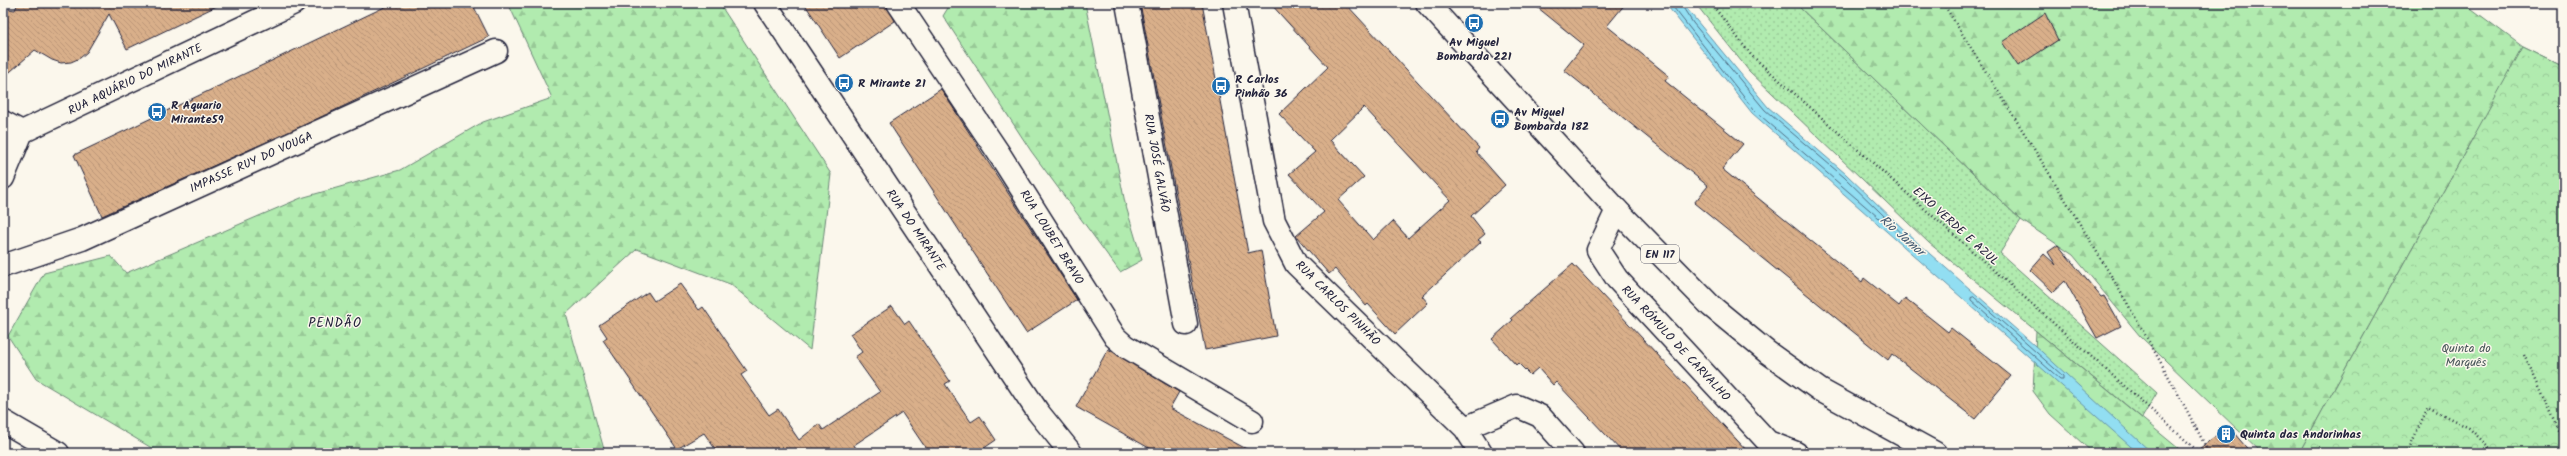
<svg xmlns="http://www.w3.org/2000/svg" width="2567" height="456" font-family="Kalam,sans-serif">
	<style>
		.grass { fill: url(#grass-dots); stroke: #6a8675 }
		.forest { fill: url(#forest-firs); stroke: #6a8675 }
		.park { fill: url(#park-crowns); stroke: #6a8675 }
		.water { fill: #92def2; stroke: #6593a9 }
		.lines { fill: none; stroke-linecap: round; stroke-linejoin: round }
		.shore { stroke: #4f6d84; stroke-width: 1 }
		.building { fill: url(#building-back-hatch); stroke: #22223b; fill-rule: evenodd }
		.minor-casing { stroke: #22223b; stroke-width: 25 }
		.major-casing { stroke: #22223b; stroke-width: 25 }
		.path { stroke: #22223b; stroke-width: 2.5; stroke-dasharray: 1 3; stroke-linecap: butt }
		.minor { stroke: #fbf7ec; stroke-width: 22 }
		.major { stroke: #fbf7ec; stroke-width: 22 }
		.labels { text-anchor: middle; stroke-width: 3; stroke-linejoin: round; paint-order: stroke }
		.shield { fill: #fbf7ec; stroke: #636270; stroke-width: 1 }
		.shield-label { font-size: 11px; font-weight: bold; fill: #22223b }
		.poi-label { font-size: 12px; font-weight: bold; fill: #22223b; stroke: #fbf7ec; text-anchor: start }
		.street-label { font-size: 12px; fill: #22223b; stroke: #fbf7ec }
		.park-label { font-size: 12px; fill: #465458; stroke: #fbf7ec }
		.water-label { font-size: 13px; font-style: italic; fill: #445a72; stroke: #fbf7ec }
		.neighbourhood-label { font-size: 13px; letter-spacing: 1px; fill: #22223b; stroke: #fbf7ec }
	</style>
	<defs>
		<pattern id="grass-dots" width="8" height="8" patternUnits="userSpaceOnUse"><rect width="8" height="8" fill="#b1ebaf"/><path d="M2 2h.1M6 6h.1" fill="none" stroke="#98c997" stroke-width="1.8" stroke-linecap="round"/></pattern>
		<pattern id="forest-firs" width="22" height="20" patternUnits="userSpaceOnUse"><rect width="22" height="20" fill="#b1ebaf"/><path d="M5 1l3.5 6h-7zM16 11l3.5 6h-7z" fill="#98c997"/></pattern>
		<pattern id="park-crowns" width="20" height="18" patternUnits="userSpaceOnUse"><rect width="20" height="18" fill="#b1ebaf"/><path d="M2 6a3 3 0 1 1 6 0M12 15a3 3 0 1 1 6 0" fill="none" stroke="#98c997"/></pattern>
		<pattern id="building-back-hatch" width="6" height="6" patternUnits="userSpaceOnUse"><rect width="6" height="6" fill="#d9af8a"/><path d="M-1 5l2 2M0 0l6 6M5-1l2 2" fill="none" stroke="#ba9678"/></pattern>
	</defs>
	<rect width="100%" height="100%" fill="#fbf7ec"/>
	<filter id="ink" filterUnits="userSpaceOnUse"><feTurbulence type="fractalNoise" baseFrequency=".025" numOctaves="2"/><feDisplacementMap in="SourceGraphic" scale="8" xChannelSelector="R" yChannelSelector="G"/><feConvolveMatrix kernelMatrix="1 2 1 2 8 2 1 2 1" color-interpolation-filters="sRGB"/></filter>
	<g filter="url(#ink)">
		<path class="grass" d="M1695,3h100l226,217 -21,33 157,140 -15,25 -213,-175 -180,-172z"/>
		<path class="forest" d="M508,3h211l112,171 -21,176 -80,-66 -93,-35 -71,65 39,139h-445l-124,-74 -28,-43 36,-63 67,-17 15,17 175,-75 99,-28 83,-48 69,-24z
			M951,3h134l40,200 17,57 -22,12 -89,-121 -88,-135z
			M1795,3h669l59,44 41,20 -89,67 -176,319h-37l-122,-117 -67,-81 -52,-35z
			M2036,331l148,122h-91l-43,-39 -17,-23z"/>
		<path class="park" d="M2523,47l41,20v386h-265z"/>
		<path class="water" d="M1665,3h17l86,104 78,67 76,73 120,105 110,101h-14l-386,-340z"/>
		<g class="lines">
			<path class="shore" d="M1670,3l84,107 161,139v-3l-71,-69 -79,-67 -72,-87 -13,-20
				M1974,297l89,79v3h-3l-89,-79v-2z"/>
		</g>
		<path class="building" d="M18,3h205l-96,46 -18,-35 -22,38 -7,6 -9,4 -10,1 -9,-3 -17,-10 -32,28v-70l12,2z
			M393,3h79l17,34 -187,89 -200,90 -28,-61z
			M804,3h82l9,18 -55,37z
			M1140,3h62l46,250 13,-3 15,86 -71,14z
			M1270,3h75l134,145 -3,4 29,33 -34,31 14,18 -7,6 3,2 -59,54 6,7 -33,31 -27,-30 -2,2 -31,-37 -6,5 -33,-38 28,-24 -35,-38 26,-22 -36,-38 49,-47zM1364,107l86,93 -42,38 -15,-17 -20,19 -35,-40 26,-23 -34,-37z
			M1532,3h94l-19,23 62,50 -4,5 78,63 -21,25 140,113 2,-4 35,28 6,-8 43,34 3,-4 60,48 -36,43 -83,-65 -4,6 -194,-157 14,-17 -144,-116 20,-25z
			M2045,13l13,27 -40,26 -16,-24z
			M941,89l136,211 -51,33 -137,-210z
			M2058,245l43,52 3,-1 17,30 -24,12 -32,-57 -12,11 -23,-22 14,-16 12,11 -8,-13z
			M1573,264l139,149 37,40h-126l-67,-71 -3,3 -15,-17 -8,7 -12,-12 -2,2 -24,-26 21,-19 -2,-2z
			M680,284l19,26 4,-3 44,64 -6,4 28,40 9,-6 21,31 20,-16 4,6 57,-38 -25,-35 7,-5 -12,-18 42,-28 13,18 4,-3 41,60 -5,3 26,38 9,-6 16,24 -19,13h-48l-27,-40 -48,32 5,8h-141l-14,-20 -27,16 -74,-109 4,-3 -8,-12 49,-33 6,9z
			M1108,349l71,43 -9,16 84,45h-96l-82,-46z
			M2228,426l23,27h-57z"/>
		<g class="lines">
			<defs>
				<path id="minor" d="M765,3l273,409 33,41
					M898,3l100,149 117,185 10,9 127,75
					M1127,3l59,321
					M1234,3l40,218 22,43 169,164 16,25
					M3,122l19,10
					M3,178l19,-46 272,-129
					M1617,210l-19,40 19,29 151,163 28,11
					M3,266l79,-27 414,-188
					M3,421l55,32
					M1465,428l52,-22 23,10 33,37"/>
				<path id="major" d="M1427,3l190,207 94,96 56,46 53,38 115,63"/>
			</defs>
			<use href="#minor" class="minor-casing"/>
			<use href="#major" class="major-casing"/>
			<path class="path" d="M1711,3l40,52 449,398
				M1943,3c92,148 187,295 266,450
				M2524,354l40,88
				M2407,453l21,-46 41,21 26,25"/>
			<use href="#minor" class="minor"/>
			<use href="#major" class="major"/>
		</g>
	</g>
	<defs>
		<symbol id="bus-disc" viewBox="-11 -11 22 22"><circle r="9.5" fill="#1f6fb2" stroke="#fbf7ec"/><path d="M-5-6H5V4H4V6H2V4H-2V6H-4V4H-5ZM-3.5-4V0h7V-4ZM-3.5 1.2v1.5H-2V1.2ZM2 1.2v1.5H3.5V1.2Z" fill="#fff"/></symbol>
		<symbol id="building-disc" viewBox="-11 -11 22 22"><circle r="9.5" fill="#1f6fb2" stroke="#fbf7ec"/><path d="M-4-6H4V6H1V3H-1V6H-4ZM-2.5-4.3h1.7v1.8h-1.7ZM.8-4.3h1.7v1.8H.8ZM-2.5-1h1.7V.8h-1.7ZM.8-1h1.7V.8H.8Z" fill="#fff"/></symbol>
	</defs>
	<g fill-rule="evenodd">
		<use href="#bus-disc" x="1463" y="12" width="22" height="22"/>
		<use href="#bus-disc" x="833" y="72" width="22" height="22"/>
		<use href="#bus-disc" x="1210" y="75" width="22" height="22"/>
		<use href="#bus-disc" x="146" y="101" width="22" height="22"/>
		<use href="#bus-disc" x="1489" y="108" width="22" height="22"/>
		<use href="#building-disc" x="2215" y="423" width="22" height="22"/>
	</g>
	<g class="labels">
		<rect class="shield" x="1641" y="245" width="38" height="18" rx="3"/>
		<g class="shield-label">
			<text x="1660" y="258">EN 117</text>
		</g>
		<g class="poi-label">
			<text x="1474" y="46" text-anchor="middle">Av Miguel<tspan x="1474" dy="14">Bombarda 221</tspan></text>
			<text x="1235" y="83">R Carlos<tspan x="1235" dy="14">Pinhão 36</tspan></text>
			<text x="858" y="87">R Mirante 21</text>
			<text x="171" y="109">R Aquario<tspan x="171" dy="14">Mirante59</tspan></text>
			<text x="1514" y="116">Av Miguel<tspan x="1514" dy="14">Bombarda 182</tspan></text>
			<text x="2240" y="438">Quinta das Andorinhas</text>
		</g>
		<g class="street-label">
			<text transform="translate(135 79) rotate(-26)" y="4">RUA AQUÁRIO DO MIRANTE</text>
			<text transform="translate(251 162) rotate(-24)" y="4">IMPASSE RUY DO VOUGA</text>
			<text transform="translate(1157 163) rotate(80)" y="4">RUA JOSÉ GALVÃO</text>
			<text transform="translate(1956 226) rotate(42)" y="4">EIXO VERDE E AZUL</text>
			<text transform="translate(916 230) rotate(56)" y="4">RUA DO MIRANTE</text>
			<text transform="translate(1052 237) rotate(58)" y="4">RUA LOUBET BRAVO</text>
			<text transform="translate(1338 303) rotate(45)" y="4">RUA CARLOS PINHÃO</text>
			<text transform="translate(1676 343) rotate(47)" y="4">RUA RÓMULO DE CARVALHO</text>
		</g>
		<g class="park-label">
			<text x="2466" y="352">Quinta do<tspan x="2466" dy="14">Marquês</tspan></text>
		</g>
		<g class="water-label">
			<text transform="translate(1903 235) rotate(41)" y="5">Rio Jamor</text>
		</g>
		<g class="neighbourhood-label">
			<text x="335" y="327">PENDÃO</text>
		</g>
	</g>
	<rect width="2567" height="456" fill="none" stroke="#fbf7ec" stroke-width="16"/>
	<rect x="8" y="8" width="2551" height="440" fill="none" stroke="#22223b" stroke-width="1.5" filter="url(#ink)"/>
</svg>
